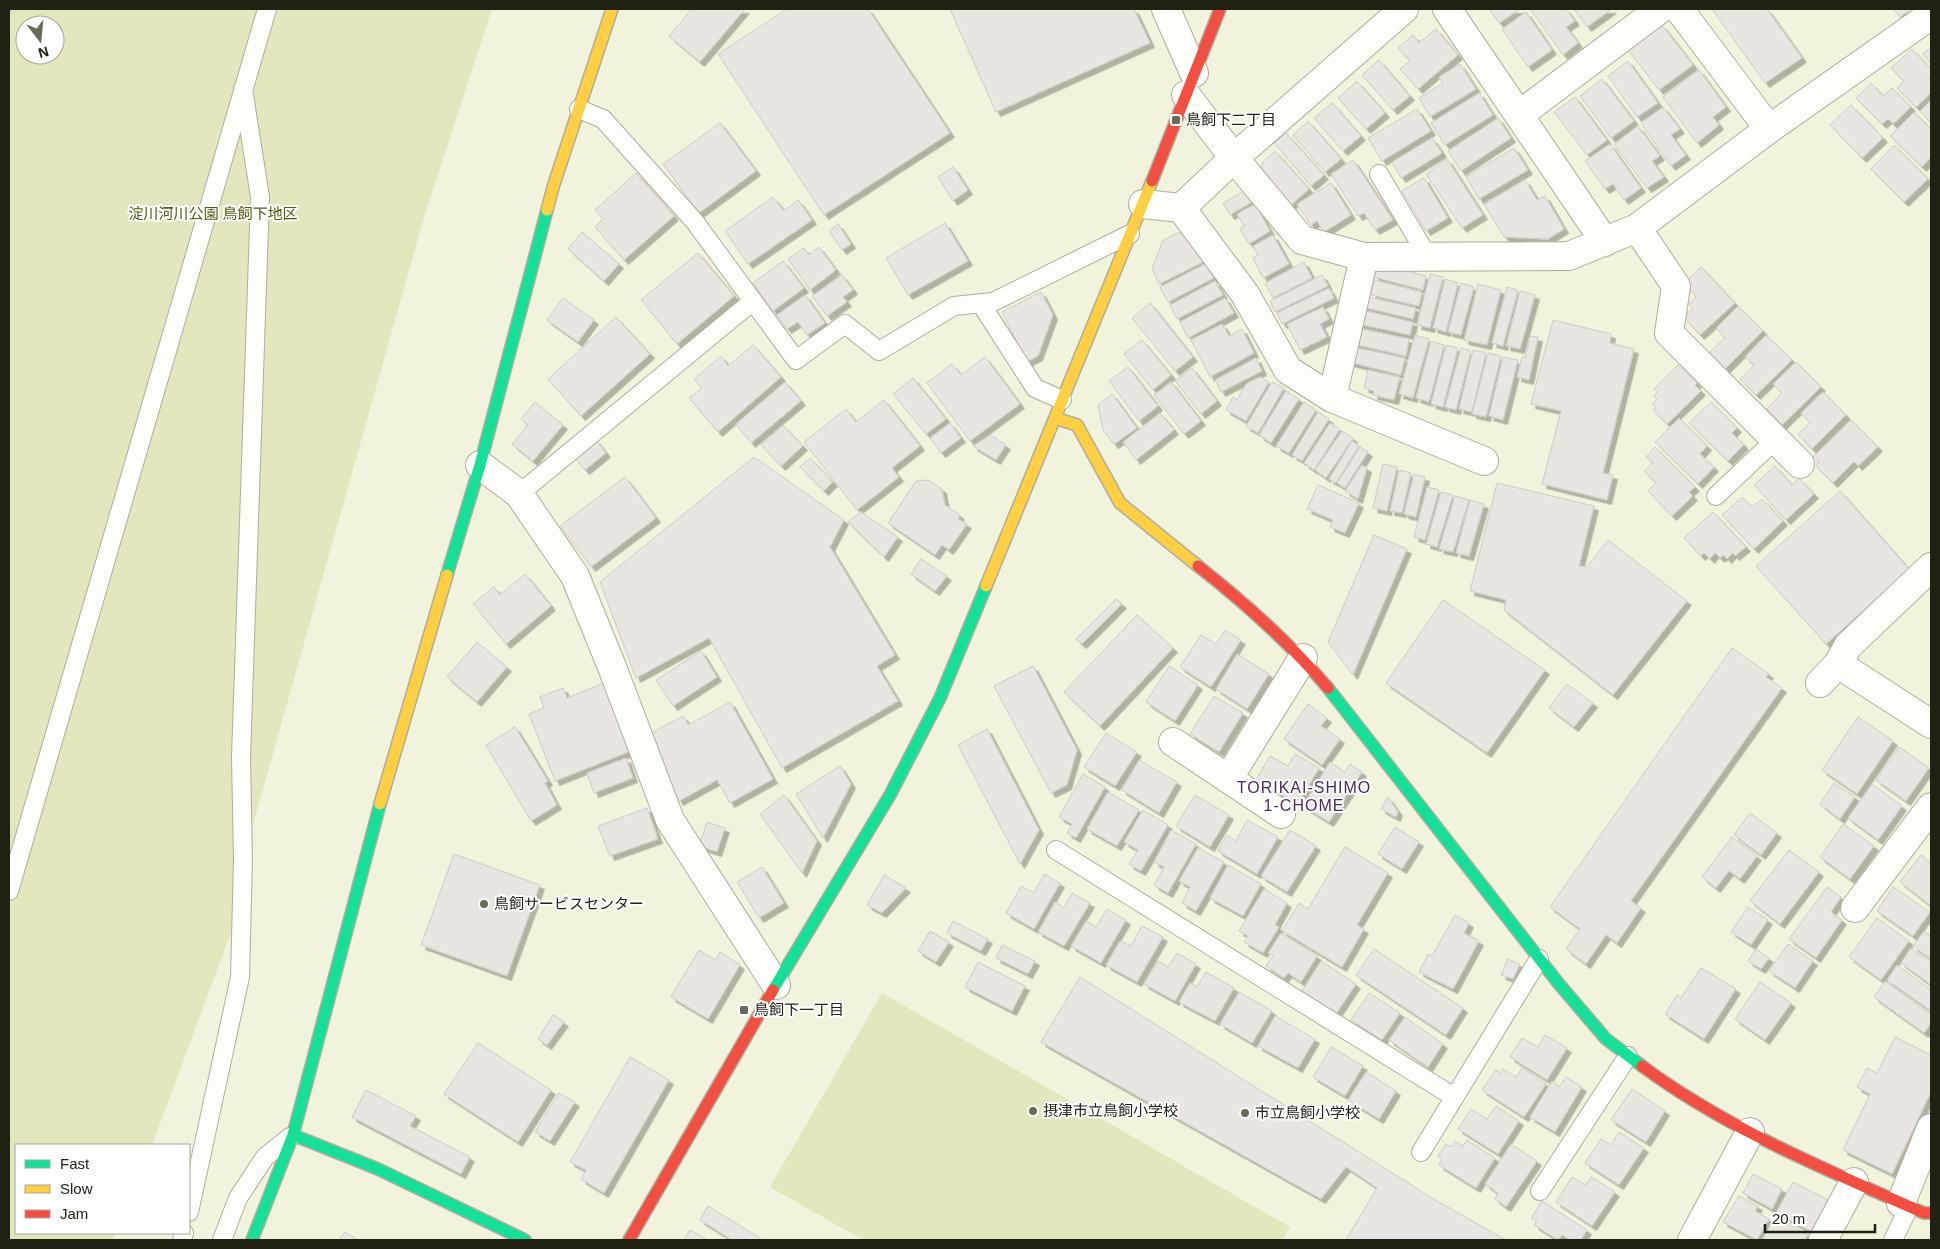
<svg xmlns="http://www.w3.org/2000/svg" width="1940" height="1249" font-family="Arial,'Noto Sans JP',sans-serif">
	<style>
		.green { fill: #e4e6bd; fill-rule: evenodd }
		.building { fill: #e9e6e2; stroke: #cecbc7; filter: url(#shadow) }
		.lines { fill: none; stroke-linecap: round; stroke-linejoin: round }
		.lane-casing { stroke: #adae9d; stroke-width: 20 }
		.street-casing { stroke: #adae9d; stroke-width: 30 }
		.fast-casing { stroke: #adae9d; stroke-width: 14 }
		.slow-casing { stroke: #adae9d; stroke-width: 14 }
		.jam-casing { stroke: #adae9d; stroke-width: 14 }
		.lane { stroke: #fdfdfa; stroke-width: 18 }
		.street { stroke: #fdfdfa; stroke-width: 28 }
		.fast { stroke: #16e098; stroke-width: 11 }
		.slow { stroke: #ffcf43; stroke-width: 11 }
		.jam { stroke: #f24e42; stroke-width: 11 }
		.poi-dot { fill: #696a5a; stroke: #fff; stroke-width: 2 }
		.labels { text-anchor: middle; stroke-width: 4; stroke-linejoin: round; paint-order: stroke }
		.poi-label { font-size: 15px; fill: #202013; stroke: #fff; text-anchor: start }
		.park-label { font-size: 15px; fill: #585911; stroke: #fff }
		.neighbourhood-label { font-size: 16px; letter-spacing: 1px; fill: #4e285f; stroke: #fff }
	</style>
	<defs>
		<filter id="shadow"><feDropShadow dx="4.5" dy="4.5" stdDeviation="0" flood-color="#0004"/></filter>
	</defs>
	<rect width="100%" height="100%" fill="#f1f3dd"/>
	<path class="green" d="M9,9h483l-67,205 -182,646 -1,43 -90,242h-136v88h100l-3,7h-104zM25,25h30v30h-30z
		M882,993l408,234 -8,13h-419l-93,-53z"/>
	<path class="building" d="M692,9h53l-45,53 -31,-26z
		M787,9h81l82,124 -126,82 -106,-161z
		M950,9h184l16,34 -154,69z
		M1489,9h31l-21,14z
		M1530,9h36l9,12 -9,6 12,16 -15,12z
		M1574,9h38l-25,18z
		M1712,9h55l35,49 -37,25z
		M1894,9h17l-11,8z
		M1526,12l26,38 -24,17 -26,-38z
		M1662,25l31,40 -34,25 -31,-40z
		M1436,29l22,26 -40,34 -18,-20 10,-8 -12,-13 15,-13 6,8z
		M1931,47v17l-8,-10z
		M1912,49l19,20v8l-2,2 2,2v12l-15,14 -19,-19 7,-7 -13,-13z
		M1379,60l31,36 -17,14 -31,-35z
		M1628,61l30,42 -21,14 -29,-41z
		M1460,64l16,25 -46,28 -11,-19 24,-15 -4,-6z
		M1699,70l27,37 -13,10 6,8 -22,18 -34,-46z
		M1602,79l32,42 -23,17 -31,-42z
		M1357,81l28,32 -19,16 -28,-31z
		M1871,83l12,13 9,-8 19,19 -18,17 -5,-5 -6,5 -26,-26z
		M1479,93l14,22 -48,30 -14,-22z
		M1575,97l32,43 -20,15 -33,-43z
		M1931,100v23l-11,-12z
		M1332,103l29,33 -18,15 -29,-33z
		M1851,105l32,33 -21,20 -32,-33z
		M1663,107l17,22 -9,6 15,20 -15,11 -30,-43z
		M1417,109l14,22 -49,30 -14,-23z
		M1914,112l17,17v28l-9,10 -32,-31z
		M1498,118l13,20 -50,33 -13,-20z
		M1308,121l33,38 -16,13 -32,-37z
		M720,123l36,48 -57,42 -36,-49z
		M1638,126l22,30 -8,5 12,16 -17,11 -33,-44z
		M1286,133l38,42 -13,11 -37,-43z
		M1432,138l10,15 -41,25 -9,-16z
		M1610,144l31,44 -17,12 -11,-16 -8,5 -20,-28z
		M1894,145l34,34 -24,23 -33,-33z
		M1514,148l14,22 -49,29 -13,-22z
		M1275,151l34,38 -18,16 -30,-34 2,-9z
		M1447,159l36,56 -21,13 -36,-54z
		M1353,160l40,60 -18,10 -11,-17 -6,3 -27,-42z
		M953,167l15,23 -15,11 -15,-24z
		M636,173l38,43 -50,44 -29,-33 8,-8 -8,-9z
		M1424,178l24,40 -22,13 -24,-40z
		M1525,180l12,20 8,-4 19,33 -16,10 -44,-2 -20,-33z
		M1331,183l20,32 -27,17 -7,-11 -6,4 -14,-21z
		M1245,190l7,12 -22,13 -7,-12z
		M773,197l11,14 14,-11 14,20 -64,44 -23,-33z
		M1255,204l15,27 -21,13 -9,-15 4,-3 -7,-12z
		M945,223l23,38 -60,34 -22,-37z
		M838,224l13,20 -9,6 -13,-19z
		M582,232l37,32 -15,17 -36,-32z
		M1178,233l17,3 12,24 -48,24 -7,-15 11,-29z
		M1273,235l16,29 -26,14 -10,-20 5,-3 -5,-9z
		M819,247l17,23 -26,20 -22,-31 16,-11 5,7z
		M698,253l36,43 -57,48 -36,-44z
		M783,261l21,27 -31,23 -20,-28z
		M1304,262l8,16 -39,20 -8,-15z
		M1207,263l7,15 -46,24 -8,-15z
		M1377,263l49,13 -3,14 -49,-13z
		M1701,267l34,36 -35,32 -16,-18 9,-9 -4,-4 7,-7 -12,-14z
		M1430,274l13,3 -13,51 -13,-3z
		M842,275l11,15 -10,7 4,5 -20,14 -15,-20z
		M1322,275l6,11 -53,26 -5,-11z
		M1445,279l13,4 -12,49 -13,-4z
		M1374,280l48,12 -3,14 -48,-11z
		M1215,281l8,14 -46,24 -7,-14z
		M1461,283l13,4 -13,48 -13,-3z
		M1478,284l23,6 -14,55 -23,-5z
		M1507,287l11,3 -15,56 -11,-3z
		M1329,288l5,10 -52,26 -5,-11z
		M1520,291l15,4 -15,54 -14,-3z
		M1041,292l12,23 -15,41 -11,6 -25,-50z
		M805,295l20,28 -18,12 -9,-13 -11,7 -10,-14z
		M1364,296l52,12 -3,11 -51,-12z
		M563,298l31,22 -16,22 -31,-22z
		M1225,298l9,15 -46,25 -8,-16z
		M1150,303l43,54 -18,14 -43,-53z
		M1738,306l25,25 -38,38 -16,-16 16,-15 -9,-10z
		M1323,307l6,12 -9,5 7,13 -27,13 -13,-26z
		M1362,310l51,12 -3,13 -51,-11z
		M616,317l34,37 -69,62 -33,-37z
		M1553,320l58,14 -1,9 24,6 -31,124 10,2 -6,25 -65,-16 19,-73 -30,-7z
		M1222,324l7,12 13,-7 12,24 -44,24 -19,-37z
		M1357,328l52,11 -3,17 -53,-12z
		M1415,335l14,4 -16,59 -14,-4z
		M1766,335l26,25 -36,35 -16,-16 14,-14 -9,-8z
		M1530,336l8,1 -9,43 -12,-3 5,-20 3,1z
		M1142,340l29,35 -18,15 -29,-36z
		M1431,341l13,4 -15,57 -13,-4z
		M753,345l28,32 -63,55 -29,-34 13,-10 -8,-9 27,-23 7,10z
		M1446,345l12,3 -15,59 -12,-3z
		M1353,347l52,11 -4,17 -52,-13z
		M1461,348l10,3 -15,59 -11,-3z
		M1473,350l13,3 -14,59 -13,-3z
		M1488,353l13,3 -15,61 -14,-3z
		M985,357l35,47 -50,37 -43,-58 25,-19 9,11z
		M1503,357l15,3 -15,60 -14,-4z
		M1256,358l6,13 -41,21 -6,-12z
		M1796,362l25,25 -39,38 -15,-16 15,-16 -9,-9z
		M1678,365l19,18 -2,2 6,6 -34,33 -14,-14 3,-2 -4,-4 5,-4 -3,-4 3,-4 -3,-3z
		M1128,367l30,39 -19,15 -30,-40z
		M1192,368l25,33 -16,13 -26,-33z
		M1368,370l32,7 -6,23 -21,-5 1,-4 -10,-3z
		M1260,377l9,5 -23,39 -20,-11 7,-13 4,3 9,-16z
		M913,378l33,41 -20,15 -33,-40z
		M785,382l16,19 -50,42 -15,-19z
		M1171,382l30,39 -17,13 -30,-39z
		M1272,382l12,6 -26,45 -12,-7z
		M1286,391l13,8 -28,44 -12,-8z
		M1823,392l23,23 -34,34 -14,-15 12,-11 -9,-10z
		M1112,394l25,34 -23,16 -11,-14 -5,-25z
		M884,400l36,46 -28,22 7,9 -42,33 -53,-68 42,-33 10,13z
		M535,402l28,23 -30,36 -21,-17 16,-19 -7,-6z
		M1304,402l12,8 -27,43 -13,-7z
		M1711,402l26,26 -5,5 12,12 -16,16 -39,-38z
		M1318,412l11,7 -27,42 -10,-6z
		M1160,413l14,17 -38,30 -13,-18z
		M1679,418l28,28 -7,8 14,13 -16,17 -43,-42z
		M1851,420l27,27 -20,19 -4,-4 -21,21 -17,-17 3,-4 -6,-5z
		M950,423l11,15 -20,15 -11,-15z
		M1330,423l10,6 -26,41 -10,-7z
		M783,425l20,21 -22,20 -20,-21z
		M1342,431l11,7 -27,40 -11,-8z
		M991,435l15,10 -10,15 -23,-14z
		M596,440l10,13 -21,17 -11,-13z
		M1352,441l7,5 -23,37 -7,-4z
		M1360,447l8,5 -23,36 -8,-5z
		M1655,447l40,40 -6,5 4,4 -21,20 -24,-25 8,-8 -12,-12 9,-8 -7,-6z
		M754,457l90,63 -14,27 65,108 -18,11 21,35 -116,67 -73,-130 -73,40 -36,-96z
		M810,458l23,24 -9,9 -24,-24z
		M1383,464l14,3 -10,44 -14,-3z
		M1362,465l5,3 -9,31 -13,-8z
		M1775,466l17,19 7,-7 15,16 -28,26 -32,-35z
		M1399,470l12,3 -9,40 -12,-2z
		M1414,474l11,3 -9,40 -12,-3z
		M625,477l31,41 -65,49 -31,-41z
		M928,480l14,9 3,16 15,10 -2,4 9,5 -18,26 -7,-5 -7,10 -47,-32 28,-42z
		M1497,483l97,23 -15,60 8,1 21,-27 79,61 -74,94 -109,-85 2,-10 -36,-9z
		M1318,485l41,18 -14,30 -15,-6 3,-7 -26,-11z
		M1427,487l12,3 -14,50 -11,-3z
		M1840,491l69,78 -83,75 -70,-78z
		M1441,492l12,3 -16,52 -11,-3z
		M1455,496l14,4 -16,52 -14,-3z
		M1742,497l10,10 10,-8 21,22 -29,28 -32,-34z
		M1470,500l14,4 -15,52 -13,-3z
		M861,512l37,25 -14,20 -36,-35z
		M1713,512l33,35 -11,9 -2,-3 -6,6 -3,-4 -4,3 -5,-5 -5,6 -6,-6 -3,3 -17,-18z
		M1374,535l33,14 -54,126 -25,-33z
		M921,559l26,17 -12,15 -24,-17z
		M525,574l26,32 -45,38 -33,-40 21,-17 6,8z
		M1116,599l6,5 -40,40 -6,-5z
		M1443,600l102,70 -58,83 -101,-70z
		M1137,615l36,33 -73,78 -36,-34z
		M1225,630l16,10 -30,47 -31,-20 21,-32 15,9z
		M477,642l30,25 -30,35 -30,-25z
		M1732,648l37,26 -3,3 16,11 -151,213 10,7 -24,35 -11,-8 -20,29 -20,-15 14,-20 -30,-22z
		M701,651l16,26 -44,29 -17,-26z
		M1237,654l32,20 -22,35 -31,-20z
		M1033,666l44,84 -10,35 -16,8 -57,-107z
		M1169,666l29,19 -23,36 -29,-19z
		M604,683l27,68 -76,30 -26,-67 15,-6 -4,-11 23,-9 4,10z
		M1567,684l26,19 -19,24 -25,-19z
		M1214,696l29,17 -24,39 -29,-18z
		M730,702l43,77 -43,24 -13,-23 -38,21 -35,-64 39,-21 5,9z
		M1308,704l19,14 -6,8 19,13 -18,26 -38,-26z
		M1858,717l35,24 -36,53 -35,-24z
		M515,727l33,54 -3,2 12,22 -26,16 -45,-76z
		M987,729l52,101 -19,34 -62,-119z
		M1106,733l31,19 -22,34 -31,-19z
		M1899,747l30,21 -23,33 -30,-21z
		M1295,754l24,14 -21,36 -42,-24 14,-24 18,10z
		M626,758l7,20 -39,15 -7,-20z
		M1139,760l38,22 -18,31 -37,-23z
		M1330,762l15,10 5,-8 12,8 -33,50 -26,-16z
		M840,766l11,18 -28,54 -27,-44z
		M1083,774l22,13 -29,51 -9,-5 5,-9 -13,-7z
		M1834,783l21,14 -15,22 -20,-15z
		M1872,784l30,22 -24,34 -30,-22z
		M1108,792l31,18 -22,36 -30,-17z
		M784,795l33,46 -15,32 -42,-59z
		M1195,795l34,20 -19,32 -34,-21z
		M1388,797l10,15 -2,5 -15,-8z
		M647,808l11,31 -48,17 -12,-30z
		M1143,810l25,15 -27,46 -12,-7 9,-14 -14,-8z
		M1750,813l27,20 -16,22 -27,-20z
		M1247,820l31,17 -21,37 -39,-23 9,-16 9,6z
		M707,822l18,6 -8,24 -18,-6z
		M1843,824l31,22 -24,33 -30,-22z
		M1395,827l24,15 -17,27 -24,-15z
		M1171,830l25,14 -28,49 -14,-8 10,-18 -10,-5z
		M1290,830l26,16 -29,46 -26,-16z
		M1732,837l25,19 -17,23 -11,-8 -13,17 -14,-11z
		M1345,847l43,26 -31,52 7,4 -22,38 -60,-36 17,-28 9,6z
		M1198,848l26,14 -28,49 -14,-8 8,-16 -11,-6z
		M1789,850l30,22 -39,52 -30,-23z
		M454,854l86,31 -33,91 -86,-31z
		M1921,855l10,8v43l-31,-24z
		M1228,865l33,19 -18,32 -33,-18z
		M762,867l22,36 -25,15 -22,-36z
		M1044,874l16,9 -26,46 -28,-16 15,-27 13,7z
		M884,875l22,13 -24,25 -15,-8z
		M1827,887l14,10 -10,15 11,8 -26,38 -27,-19z
		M1893,887l37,25 -17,24 -36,-25z
		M1264,889l23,14 -12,22 4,2 -16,26 -19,-11 4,-6 -9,-5z
		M1072,893l18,10 -26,43 -26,-14 17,-30 9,6z
		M1748,907l20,13 -17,25 -20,-13z
		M1107,909l19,11 -25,43 -30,-17 15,-25 10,6z
		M1455,915l14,8 -5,10 15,8 -26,48 -34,-17 9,-18 4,2z
		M1877,918l32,23 -28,39 -32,-23z
		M953,921l35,18 -7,12 -34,-18z
		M1142,926l21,11 -26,45 -31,-17 14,-24 11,5z
		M930,931l19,11 -13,20 -18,-11z
		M1924,931l7,6v22l-18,-13z
		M1281,933l36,23 -16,26 -13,-9 -4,5 -18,-12 7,-10 -5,-3z
		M1788,944l25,17 -18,27 -26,-17z
		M1002,945l33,16 -7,13 -32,-16z
		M1911,948l20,15v22l-30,-22z
		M1374,949l89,59 -17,27 -90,-60z
		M1756,949l13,9 -8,11 -13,-8z
		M699,950l17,10 4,-8 20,13 -32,54 -37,-22z
		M1177,953l19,11 -21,37 -31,-17 14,-23 10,6z
		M1508,959l12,5 -7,15 -12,-4z
		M1321,961l35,23 -20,30 -34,-23z
		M978,962l47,24 -13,25 -47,-24z
		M1897,965l34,25v21l-44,-31z
		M1701,968l35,21 -32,50 -39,-25 12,-19 4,3z
		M1206,972l28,16 -19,33 -36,-19 11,-19 7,4z
		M1080,977l357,224 69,39h-160l31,-52 -31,-21 -25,32 -280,-157z
		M1885,981l46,34v8l-7,10 -50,-36z
		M1760,982l31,21 -26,37 -30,-21z
		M1239,992l33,19 -20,32 -32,-19z
		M1369,993l31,20 -18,27 -31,-20z
		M553,1015l11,7 -17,23 -9,-6z
		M1275,1016l40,23 -17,29 -40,-22z
		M1405,1017l38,27 -15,23 -39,-27z
		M1545,1035l22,13 -20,32 -37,-23 12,-19 16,9z
		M1895,1037l36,18v37l-39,82 -49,-24 27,-56 -13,-7 10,-19 10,5z
		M478,1043l73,47 -33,52 -74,-48z
		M1331,1047l32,19 -18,30 -32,-19z
		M630,1057l39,23 -65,113 -23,-14 5,-9 -16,-8z
		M1522,1068l24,16 -22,33 -42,-27 14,-20 5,3 2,-4 13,8z
		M1366,1072l30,19 -17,28 -31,-19z
		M1566,1077l16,10 -27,45 -25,-15 22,-36 7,6z
		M1632,1089l33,22 -19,31 -35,-22z
		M366,1090l50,26 -6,10 60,31 -9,17 -109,-57z
		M559,1093l16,9 -25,39 -15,-9z
		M1496,1106l23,15 -21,33 -40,-25 13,-20 16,10z
		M1619,1132l25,16 -25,37 -34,-22 16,-24 10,6z
		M1467,1140l28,18 -19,30 -37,-23 3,-6 -4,-3 8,-12 5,3 4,-6 8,5z
		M1511,1144l26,17 -31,46 -11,-8 3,-6 -13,-9z
		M1753,1174l29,15 -10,20 -29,-16z
		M1572,1177l14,8 5,-8 24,15 -23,34 -36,-24z
		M1793,1182l37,19 -16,32 -38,-20z
		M1739,1196l19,10 -3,5 14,8 -12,21 -34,-18z
		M1542,1201l45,29 -6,10h-10l-9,-5 -4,5 -24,-15 3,-4 -6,-3z
		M708,1206l52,32 -1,2h-27l-32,-20z
		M1775,1217l33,18 -3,5h-43z
		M690,1230l18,10h-24z
		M345,1232l13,8h-19z"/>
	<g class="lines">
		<defs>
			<path id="lane" d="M579,109l24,10 92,103 101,138 49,-36 34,27 75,-45 39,-4 137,-68
				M1379,174l49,83
				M981,304l54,84 27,12
				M519,494l234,-193
				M1716,496l59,-56
				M1056,850l398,247
				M9,891l258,-882
				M1421,1152l118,-193
				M1540,1191l88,-135
				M189,1212l51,-235 3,-117 -2,-103 19,-560 -17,-108
				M182,1240l2,-7
				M222,1240l16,-42 27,-41 25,-20
				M1893,1240l16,-33"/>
			<path id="street" d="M1166,9l28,64
				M1447,9l158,233
				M1679,9l90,120
				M1186,95l48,63 68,82 62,17 205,-1 68,-28 132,-99 162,-114
				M1519,115l141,-106
				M1143,204l38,4 64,86 43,76 44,28 152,63
				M1181,208l53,-50 170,-149
				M1637,228l39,58 -7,47 131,131
				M1332,398l32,-141
				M480,465l39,29 56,82 37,91 58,153 106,165
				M1838,664l93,60
				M1820,683l18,-19 10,-18 83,-79
				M1173,742l108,72
				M1228,779l75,-121
				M1855,908l76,-101
				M1901,1203l30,-75
				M1692,1240l58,-108
				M1823,1240l31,-58"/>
			<path id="fast" d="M447,575l33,-110 67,-255
				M1328,688l231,296 47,55 36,27
				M773,990l117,-195 50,-97 46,-112
				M293,1135l85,34 147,71
				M252,1240l41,-105 87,-331"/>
			<path id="slow" d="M547,210l7,-26 58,-175
				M1055,418l22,7 43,78 78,63
				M986,586l166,-405
				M380,804l67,-229"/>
			<path id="jam" d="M1152,181l68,-172
				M1198,566c47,37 91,76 130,122
				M1642,1066c85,63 185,104 282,147h7
				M629,1240l144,-250"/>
		</defs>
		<use href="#lane" class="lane-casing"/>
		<use href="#street" class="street-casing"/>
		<use href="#fast" class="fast-casing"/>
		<use href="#slow" class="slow-casing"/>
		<use href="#jam" class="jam-casing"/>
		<use href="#lane" class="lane"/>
		<use href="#street" class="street"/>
		<use href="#fast" class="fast"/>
		<use href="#slow" class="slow"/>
		<use href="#jam" class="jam"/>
	</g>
	<g class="poi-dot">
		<rect x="1171" y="115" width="10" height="10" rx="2.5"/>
		<circle cx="484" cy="904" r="5"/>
		<rect x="739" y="1005" width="10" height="10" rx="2.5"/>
		<circle cx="1033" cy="1111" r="5"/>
		<circle cx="1245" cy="1113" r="5"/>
	</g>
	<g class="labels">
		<g class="poi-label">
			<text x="1186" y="125">鳥飼下二丁目</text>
			<text x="494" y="909">鳥飼サービスセンター</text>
			<text x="754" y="1015">鳥飼下一丁目</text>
			<text x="1043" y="1116">摂津市立鳥飼小学校</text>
			<text x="1255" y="1118">市立鳥飼小学校</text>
		</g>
		<g class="park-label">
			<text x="213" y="219">淀川河川公園 鳥飼下地区</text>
		</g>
		<g class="neighbourhood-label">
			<text x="1304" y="793">TORIKAI-SHIMO<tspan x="1304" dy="18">1-CHOME</tspan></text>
		</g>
	</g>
	<rect width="1940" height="1249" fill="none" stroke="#202013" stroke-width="20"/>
	<rect x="15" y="1144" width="175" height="90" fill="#ffffff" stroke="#a6a6a1"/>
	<rect x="25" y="1160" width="25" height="8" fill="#16e098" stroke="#a6a6a1"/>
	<text x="60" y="1169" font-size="15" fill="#202013">Fast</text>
	<rect x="25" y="1185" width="25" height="8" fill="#ffcf43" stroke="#a6a6a1"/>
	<text x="60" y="1194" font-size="15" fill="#202013">Slow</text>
	<rect x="25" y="1210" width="25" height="8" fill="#f24e42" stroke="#a6a6a1"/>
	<text x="60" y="1219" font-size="15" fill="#202013">Jam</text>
	<g transform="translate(40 40) rotate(164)"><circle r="24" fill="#ffffff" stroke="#a6a6a1"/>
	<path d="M0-4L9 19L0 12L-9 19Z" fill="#696a5a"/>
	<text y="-8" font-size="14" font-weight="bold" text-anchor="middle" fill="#202013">N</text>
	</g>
	<path d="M1765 1224v8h110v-8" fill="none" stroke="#202013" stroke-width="2.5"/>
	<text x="1772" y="1224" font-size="15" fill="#202013" stroke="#ffffff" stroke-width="4" paint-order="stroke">20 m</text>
</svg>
